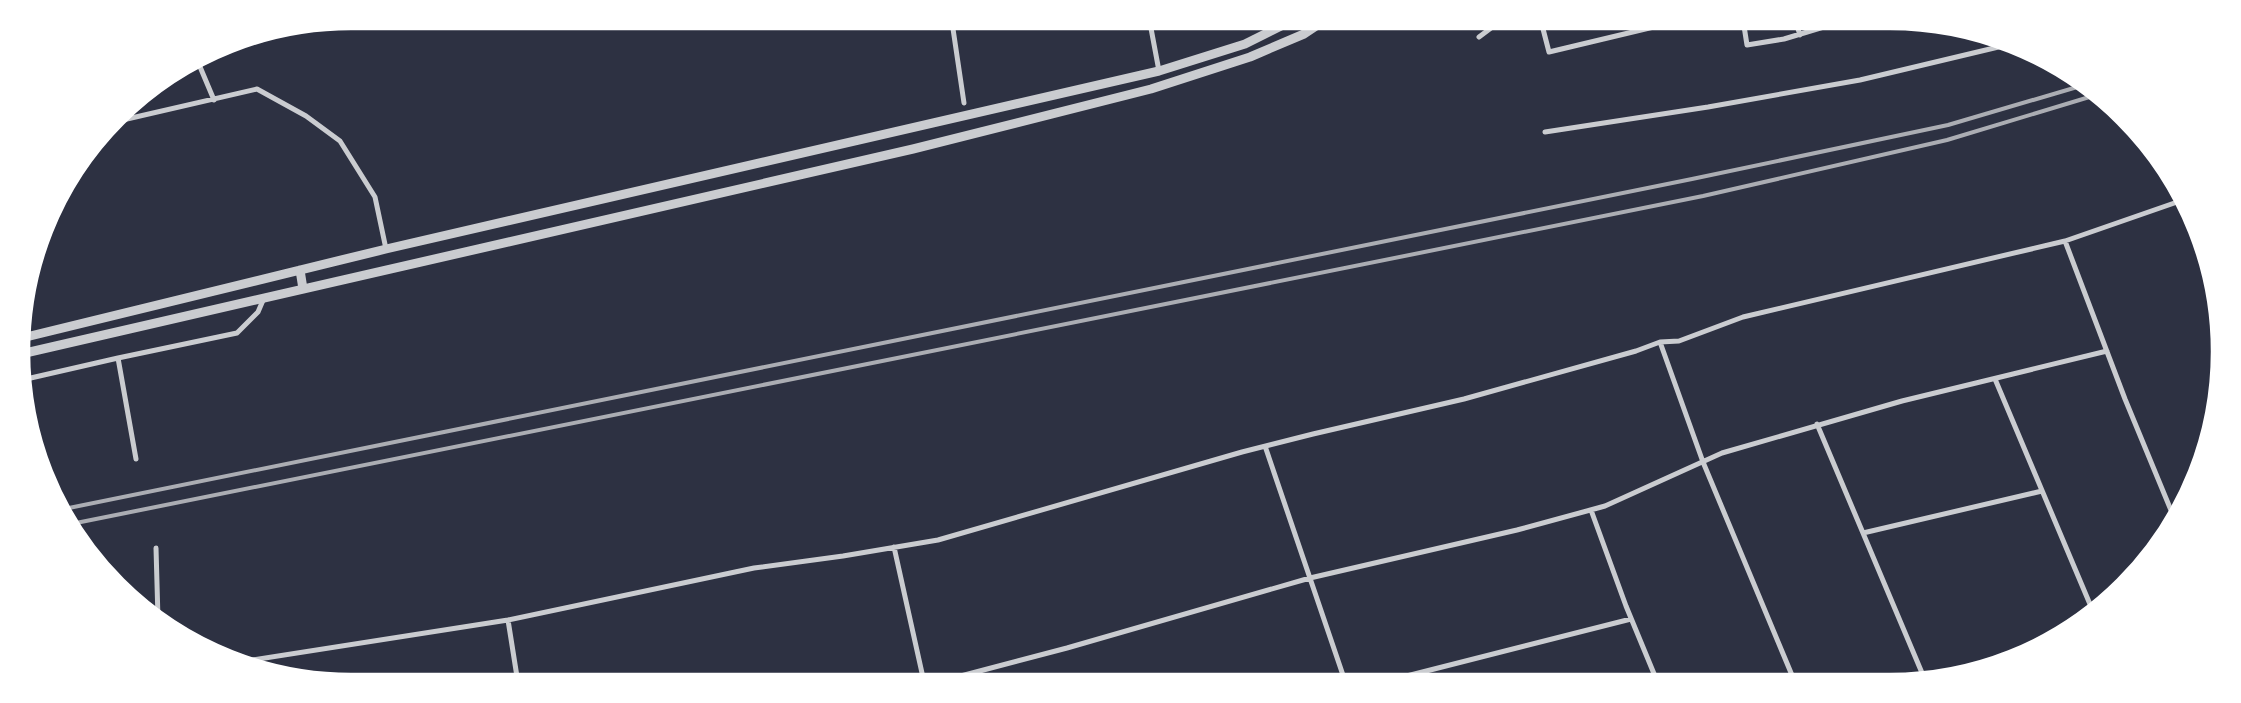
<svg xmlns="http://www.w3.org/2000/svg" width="2241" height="703" font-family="Lato,sans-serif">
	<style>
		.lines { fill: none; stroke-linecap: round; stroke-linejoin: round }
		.minor { stroke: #caccd0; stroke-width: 5 }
		.tertiary { stroke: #caccd0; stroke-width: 9 }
		.rail { stroke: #abadb3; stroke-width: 4 }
		.rim { fill: none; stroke: #fff; stroke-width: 2.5 }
	</style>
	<rect width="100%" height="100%" fill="#2d3142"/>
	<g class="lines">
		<path class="minor" d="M871,22v2
			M952,22l12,81
			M1150,23l9,48
			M1542,25l7,27 113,-27
			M1744,26l3,19 37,-6 43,-13
			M1797,26l3,9
			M1479,37l16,-12
			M198,62l16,38
			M114,122l143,-33 49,27 34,25 35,56 11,52
			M1545,132l163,-25 152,-27 151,-36
			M2181,201l32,82
			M2065,241l60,158 50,121
			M118,358l119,-25 21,-21 6,-14
			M1995,379l97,230
			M22,380l96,-22 18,101
			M1817,424l108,256
			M1265,446l80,235
			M1591,510l35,96 31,75
			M1863,533l179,-42
			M894,547l30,135
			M156,548l2,71
			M508,620l10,63
			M239,662l269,-42 246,-52 89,-12 95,-16 304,-88 71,-18 151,-35 172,-48 24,-9
			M1794,680l-91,-218 -43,-120 19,-1 64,-24 322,-76 118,-41
			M1387,681l244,-62
			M938,682l129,-34 243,-70 207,-48 88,-24 117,-53 180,-52 205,-50"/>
		<path class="tertiary" d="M300,270l3,19
			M22,338l364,-89 773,-178 86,-27 40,-20
			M21,354l892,-205 238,-60 99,-32 54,-23 15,-10"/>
		<path class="rail" d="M64,509l1628,-330 256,-54 136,-40
			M71,524l1632,-328 244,-56 149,-45"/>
	</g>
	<path d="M0 0H2241V703H0ZM351 29H1890A322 322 0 0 1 2212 351V352A322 322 0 0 1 1890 674H351A322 322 0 0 1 29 352V351A322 322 0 0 1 351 29Z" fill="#fff" fill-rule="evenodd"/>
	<path class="rim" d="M351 29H1890A322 322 0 0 1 2212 351V352A322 322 0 0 1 1890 674H351A322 322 0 0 1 29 352V351A322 322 0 0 1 351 29Z"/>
</svg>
